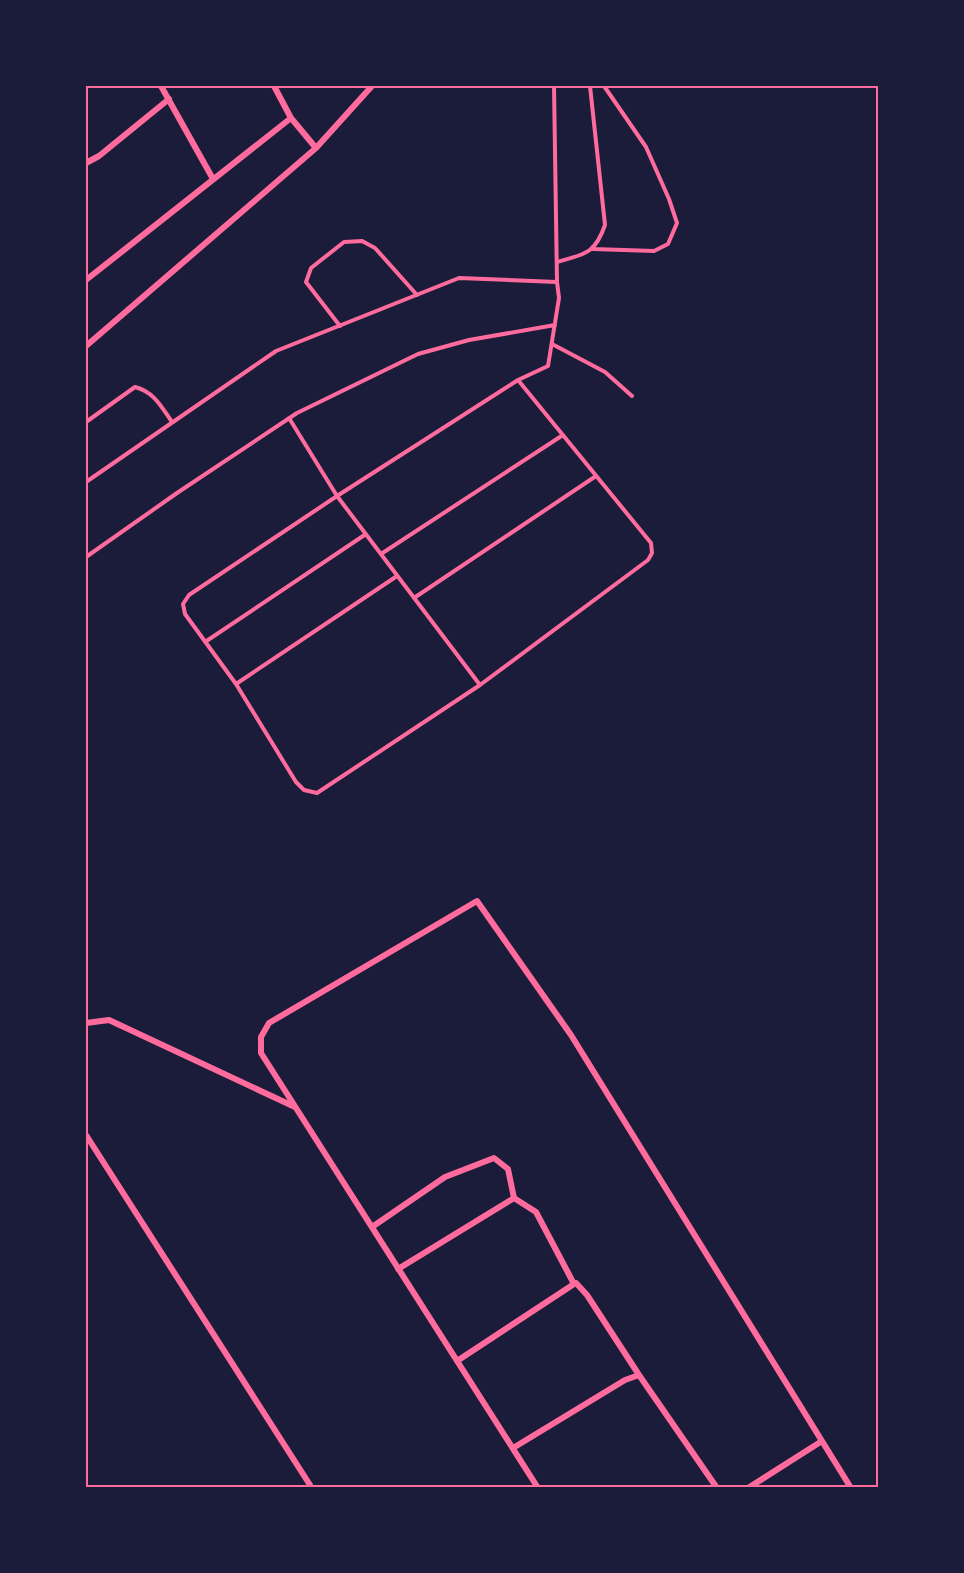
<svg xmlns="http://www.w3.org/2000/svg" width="964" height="1573" font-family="'Fira Sans Condensed',sans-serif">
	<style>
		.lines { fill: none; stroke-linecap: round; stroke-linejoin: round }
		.service { stroke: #ff6b9d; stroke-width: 4 }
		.minor { stroke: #ff6b9d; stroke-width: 6 }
		.neatline { fill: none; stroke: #ff6b9d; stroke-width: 2 }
	</style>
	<rect width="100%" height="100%" fill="#1b1b3a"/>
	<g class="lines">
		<path class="service" d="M593,249l61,2 14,-7 9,-21 -8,-24 -23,-52 -42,-61
			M557,262c28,-8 38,-8 48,-37l-15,-139
			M340,326l-34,-44 5,-14 33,-26 18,-1 13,7 42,47
			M552,344l53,28 27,24
			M518,380l133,163 1,10 -4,7 -168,125 -163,108 -13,-3 -8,-8 -60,-98 -51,-70 -2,-10 6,-9 148,-99 181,-116 30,-14 11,-68 -2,-16
			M289,418l48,78 143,189
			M86,422l49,-35c19,5 26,19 37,35
			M86,482l190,-131 183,-73 98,4 -3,-196
			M381,554l182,-119
			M86,557l91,-64 120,-80 121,-59 51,-14 86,-15
			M414,598l182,-122
			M205,642l161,-108
			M236,684l161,-108"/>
		<path class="minor" d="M161,86l52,93
			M274,86l17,32 25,30 56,-62
			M86,163l13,-7 70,-57
			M86,280l205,-162
			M86,346l230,-198
			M86,1023l23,-3 186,87
			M86,1135l224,350 -2,3
			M372,1227l73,-50 49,-19 14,11 6,29 22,14 38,72 2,-1 11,12 52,80 78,113
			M398,1269l116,-71
			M457,1361l117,-77
			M513,1448l112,-68 14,-5
			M538,1488l-277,-435v-16l8,-14 208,-122 94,134 280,453
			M748,1488l74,-47"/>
	</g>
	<rect width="964" height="1573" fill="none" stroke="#1b1b3a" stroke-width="174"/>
	<rect x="87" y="87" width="790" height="1399" class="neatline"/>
</svg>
